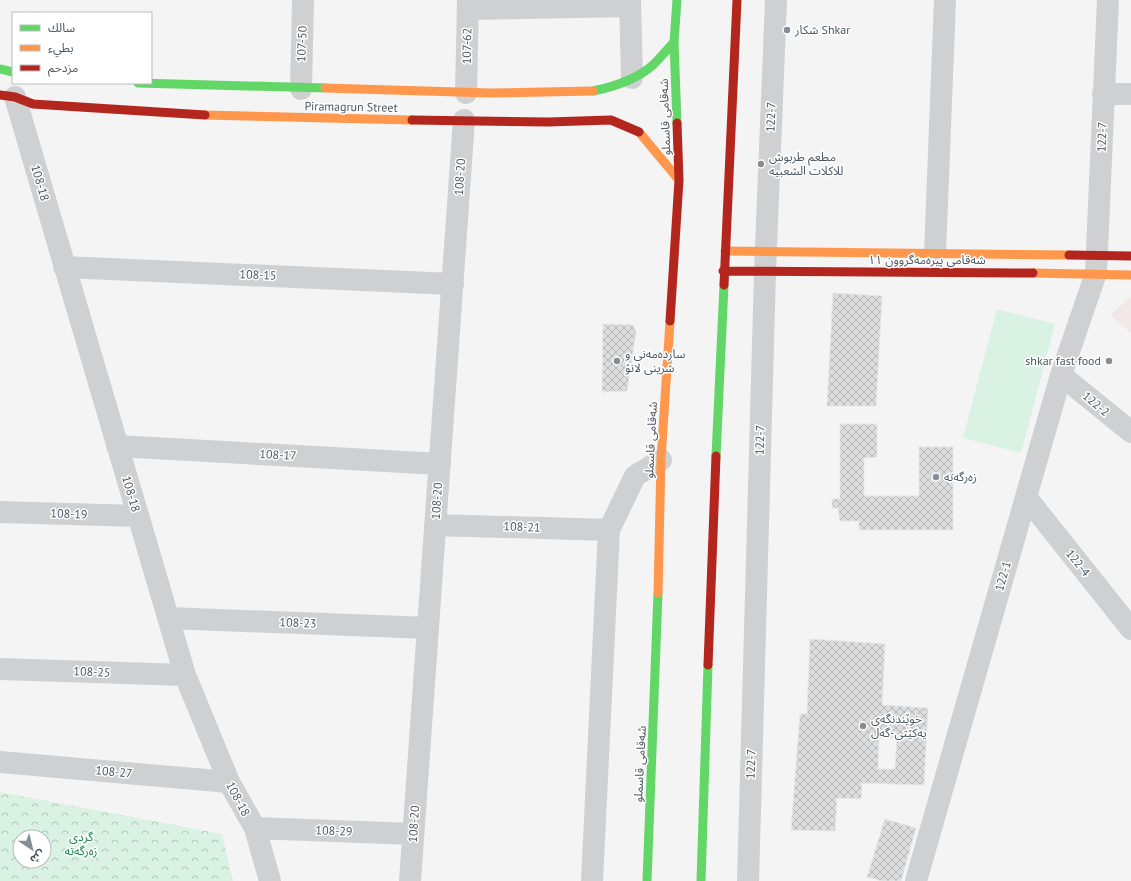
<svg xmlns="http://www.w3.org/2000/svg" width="1131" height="881" font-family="'PT Sans','Noto Sans Arabic',sans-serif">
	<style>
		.medical { fill: #f1e7e6 }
		.forest { fill: url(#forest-crowns); fill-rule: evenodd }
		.garden { fill: #d9f2e3 }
		.building { fill: url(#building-cross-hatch); stroke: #e5e6e7; fill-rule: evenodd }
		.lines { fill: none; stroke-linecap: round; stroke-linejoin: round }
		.street { stroke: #ced0d2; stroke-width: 22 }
		.fast { stroke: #63d668; stroke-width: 9 }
		.slow { stroke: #ff974d; stroke-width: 9 }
		.jam { stroke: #b3261e; stroke-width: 9 }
		.poi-dot { fill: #868d94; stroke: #fff; stroke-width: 1.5 }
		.labels { text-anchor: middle; stroke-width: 3; stroke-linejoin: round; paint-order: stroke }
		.poi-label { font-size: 12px; fill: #4a5661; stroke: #fff; text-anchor: start }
		.street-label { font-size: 12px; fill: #4a5661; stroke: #fff }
		.park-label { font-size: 12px; fill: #17864f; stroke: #fff }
	</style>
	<defs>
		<pattern id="forest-crowns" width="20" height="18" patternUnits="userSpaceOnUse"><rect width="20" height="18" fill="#d9f2e3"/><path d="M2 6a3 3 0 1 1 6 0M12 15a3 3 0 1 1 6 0" fill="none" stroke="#b2c7bb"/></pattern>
		<pattern id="building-cross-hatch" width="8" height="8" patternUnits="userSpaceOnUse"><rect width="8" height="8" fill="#ddddde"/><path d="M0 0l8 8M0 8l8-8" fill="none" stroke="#b5b6b7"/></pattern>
	</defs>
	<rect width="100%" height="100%" fill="#f4f4f4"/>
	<path class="medical" d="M1131,297v36l-21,-18z"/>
	<path class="forest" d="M0,792l222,42 11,47h-233zM20,837h24v24h-24z"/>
	<path class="garden" d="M997,309l58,15 -34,129 -58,-15z"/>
	<path class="building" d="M833,293l49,3 -6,110h-49z
		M603,324l30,1 3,7 -9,59 -25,1z
		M840,424h37v33l-13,1v38h55v-49h34v83h-94v-9h-19l-2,-13h-6v-9h8z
		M810,639l75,5 -3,61 46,3 -4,77 -62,-2 -1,16 -24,-1 -2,33 -44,-1 9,-116h7zM879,738h18l-2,31h-17z
		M885,819l31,9 -15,53h-19l-15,-4z"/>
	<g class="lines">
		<path class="street" d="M630,0l2,78
			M468,9l162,-3
			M301,89l2,-89
			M466,93l2,-93
			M1103,94h28
			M15,97l170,578 44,107 26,46 15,53
			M935,253l10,-253
			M64,267l389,17
			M1061,375l70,57
			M117,446l323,18
			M1026,497l105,132
			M0,512l138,4
			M435,525l174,5
			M168,618l260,10
			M0,669l185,6
			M0,762l229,20
			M255,828l158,6
			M410,881l54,-761
			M592,881l17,-351 26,-54 26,-16
			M748,881l17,-609 11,-272
			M916,881l145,-506 35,-102 12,-273"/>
		<path class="fast" d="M0,69l13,3
			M138,83l187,5
			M593,91c20,-4 44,-12 60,-26 7,-7 14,-15 21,-23
			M677,123l-3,-81 3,-42
			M716,456l8,-171
			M647,881l11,-288
			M701,881l7,-216"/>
		<path class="slow" d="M325,88l166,5 102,-2
			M205,115l207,5
			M639,132l40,48
			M725,251l344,4
			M1033,273l98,2
			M658,593l3,-133 9,-139"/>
		<path class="jam" d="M0,95l15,2 18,7 172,11
			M412,120l136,2 63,-2 28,12
			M1069,255l62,1
			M723,271l310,2
			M724,285l13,-285
			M670,321l9,-141 -2,-57
			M708,665l8,-209"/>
	</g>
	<g class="poi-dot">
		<circle cx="787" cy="30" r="4"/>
		<circle cx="761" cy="164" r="4"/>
		<circle cx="617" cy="361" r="4"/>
		<circle cx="1109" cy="361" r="4"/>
		<circle cx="936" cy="477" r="4"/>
		<circle cx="863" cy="726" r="4"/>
	</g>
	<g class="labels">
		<g class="poi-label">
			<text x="795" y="34">شکار Shkar</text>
			<text x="769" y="161">مطعم طربوش<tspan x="769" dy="14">للاكلات الشعبيه</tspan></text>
			<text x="625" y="358">ساردەمەنی و<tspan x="625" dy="14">شرینی لانۆ</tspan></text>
			<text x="1101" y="365" text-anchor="end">shkar fast food</text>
			<text x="944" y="481">زەرگەتە</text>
			<text x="871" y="723">خوێندنگەی<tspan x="871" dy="14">یەکێتی-گەل</tspan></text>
		</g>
		<g class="street-label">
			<text transform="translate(302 44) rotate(-88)" y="4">107-50</text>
			<text transform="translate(467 46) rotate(-89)" y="4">107-62</text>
			<text transform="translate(351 107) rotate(1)" y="4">Piramagrun Street</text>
			<text transform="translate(665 117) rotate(-92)" y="4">شەقامی قاسملو</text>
			<text transform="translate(771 117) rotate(-88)" y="4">122-7</text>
			<text transform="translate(1102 137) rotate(-88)" y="4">122-7</text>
			<text transform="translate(460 177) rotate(-86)" y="4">108-20</text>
			<text transform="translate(40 183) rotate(74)" y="4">108-18</text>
			<text x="927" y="264">شەقامی پیرەمەگروون ١١</text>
			<text transform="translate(258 275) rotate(2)" y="4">108-15</text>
			<text transform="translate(1096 404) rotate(40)" y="4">122-2</text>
			<text transform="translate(651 440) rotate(-87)" y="4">شەقامی قاسملو</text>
			<text transform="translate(760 440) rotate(-88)" y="4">122-7</text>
			<text transform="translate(278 455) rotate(3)" y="4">108-17</text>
			<text transform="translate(131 494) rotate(74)" y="4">108-18</text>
			<text transform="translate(437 501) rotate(-86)" y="4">108-20</text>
			<text transform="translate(69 514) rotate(2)" y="4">108-19</text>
			<text transform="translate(522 527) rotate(2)" y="4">108-21</text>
			<text transform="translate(1078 563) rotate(51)" y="4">122-4</text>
			<text transform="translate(1003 576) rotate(-74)" y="4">122-1</text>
			<text transform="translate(298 623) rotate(2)" y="4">108-23</text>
			<text transform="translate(92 672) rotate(2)" y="4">108-25</text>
			<text transform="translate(640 764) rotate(-87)" y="4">شەقامی قاسملو</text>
			<text transform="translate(751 764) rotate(-88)" y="4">122-7</text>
			<text transform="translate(114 772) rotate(5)" y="4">108-27</text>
			<text transform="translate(238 799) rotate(62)" y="4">108-18</text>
			<text transform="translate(414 824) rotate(-86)" y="4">108-20</text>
			<text transform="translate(334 831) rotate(2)" y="4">108-29</text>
		</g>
		<g class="park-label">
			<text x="81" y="841">گردی<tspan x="81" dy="14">زەرگەتە</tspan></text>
		</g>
	</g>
	<rect x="12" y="12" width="140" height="72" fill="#ffffff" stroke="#b7bbc0"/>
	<rect x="20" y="25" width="20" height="6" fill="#63d668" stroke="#b7bbc0"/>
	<text x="48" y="32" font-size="12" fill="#4a5661">سالك</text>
	<rect x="20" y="45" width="20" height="6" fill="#ff974d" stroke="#b7bbc0"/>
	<text x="48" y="52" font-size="12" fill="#4a5661">بطيء</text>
	<rect x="20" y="65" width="20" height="6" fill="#b3261e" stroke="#b7bbc0"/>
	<text x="48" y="72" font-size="12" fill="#4a5661">مزدحم</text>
	<g transform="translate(32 849) rotate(145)"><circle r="19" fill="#ffffff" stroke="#b7bbc0"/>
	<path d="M0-3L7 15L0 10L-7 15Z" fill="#868d94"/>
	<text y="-6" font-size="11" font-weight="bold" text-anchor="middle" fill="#4a5661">ش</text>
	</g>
</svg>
